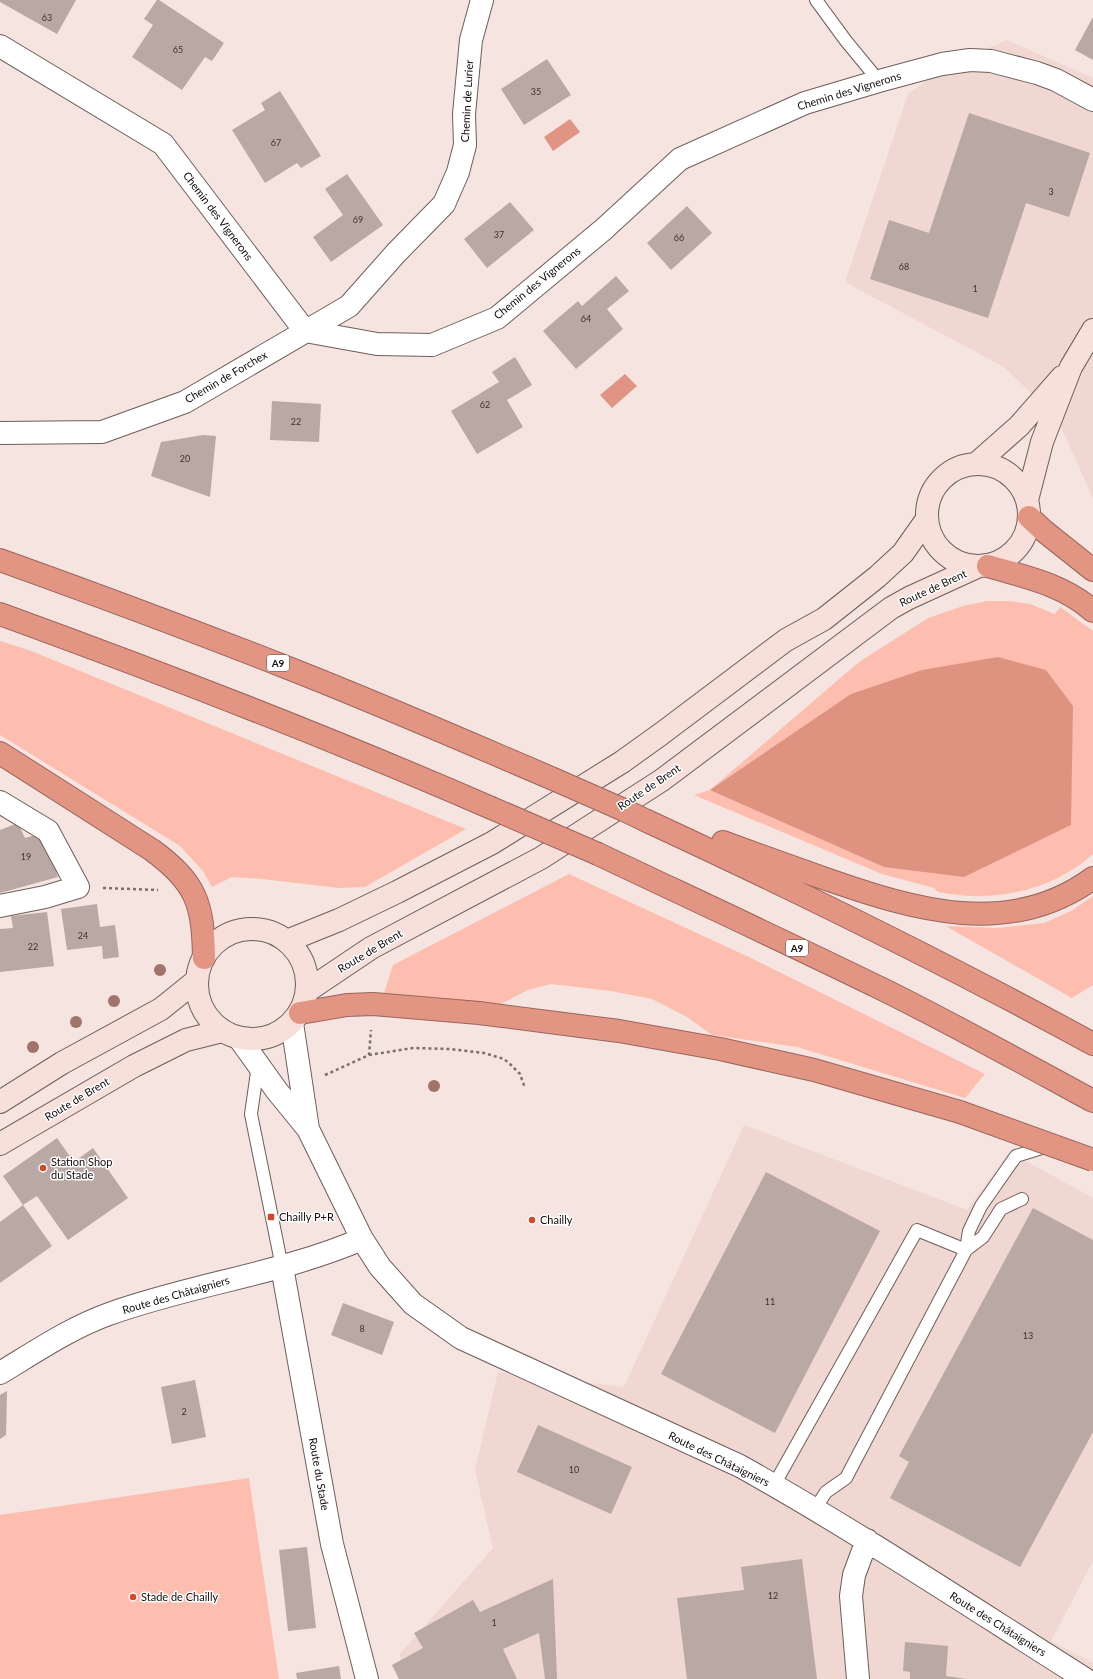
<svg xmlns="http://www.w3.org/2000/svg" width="1093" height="1679" font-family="Lato,sans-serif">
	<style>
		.built { fill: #f0d7d1 }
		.green { fill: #fdbeaf }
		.forest { fill: #de9381 }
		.water { fill: #e09483 }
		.building { fill: #b9a8a4 }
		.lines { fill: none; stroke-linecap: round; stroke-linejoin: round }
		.lane-casing { stroke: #6d5e5a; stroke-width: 14 }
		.street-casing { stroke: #6d5e5a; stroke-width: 24 }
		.secondary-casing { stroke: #6d5e5a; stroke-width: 24 }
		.highway-casing { stroke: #9a655a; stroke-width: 24 }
		.path { stroke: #7b706e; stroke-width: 2.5; stroke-dasharray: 3 3; stroke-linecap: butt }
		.lane { stroke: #fff; stroke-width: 12 }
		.street { stroke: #fff; stroke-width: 22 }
		.secondary { stroke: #f7dfda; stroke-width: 22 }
		.highway { stroke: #e39584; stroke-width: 22 }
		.highway-bridge-casing { stroke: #9a655a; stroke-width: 24; stroke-linecap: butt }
		.highway-bridge { stroke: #e39584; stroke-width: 22 }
		.tree { fill: #a0746a }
		.poi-dot { fill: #d3482b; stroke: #fff; stroke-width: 1.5 }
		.labels { text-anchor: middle; stroke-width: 3; stroke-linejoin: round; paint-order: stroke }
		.number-label { font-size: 9px; fill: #3c3331 }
		.shield { fill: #fff; stroke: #595554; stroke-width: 1 }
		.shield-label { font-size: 10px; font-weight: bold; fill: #120c0b }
		.street-label { font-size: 11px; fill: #120c0b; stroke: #fff }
		.poi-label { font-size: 11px; fill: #120c0b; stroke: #fff; text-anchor: start }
	</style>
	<rect width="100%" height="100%" fill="#f5e4e0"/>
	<path class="built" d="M1007,40l86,38v421l-36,-81 -53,-51 -159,-85 63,-188 39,-28z
		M744,1125l223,85 42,-58 84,46v363l-42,80 42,22v16h-692l-1,-25 93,-106 -18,-78 23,-98 126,15z"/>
	<path class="green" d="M987,601h23l20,3 25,10 5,-7 33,24v223c-31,28 -70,41 -112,42 -14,1 -29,-2 -43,-4l-4,-4 -52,-14 -188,-79 16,-5 149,-128 69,-44 35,-12z
		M0,641l29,9 437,179 -101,58 -26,1 -77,-9 -30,-2 -20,10 -9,-16 -23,-25 -180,-111z
		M569,874l182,84 234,116 -20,24 -168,-51 -85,-12 -25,-18 -35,-18 -41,-8 -60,-7 -23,6 -27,14 -117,-11 9,-28z
		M1093,896v89l-21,13 -126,-72 51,2 47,-5 29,-13z
		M249,1478l30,201h-279v-164z"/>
	<path class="forest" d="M998,657l48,13 27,36 -2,119 -107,52 -80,-10 -174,-77 141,-96 71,-24z"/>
	<path class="water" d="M570,119l10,13 -27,19 -9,-14z
		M625,374l12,12 -25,22 -12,-13z"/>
	<path class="building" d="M0,0h76l-19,34 -57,-32z
		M157,0h2l65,43 -12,18 -7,-4 -23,33 -50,-33 21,-32 -9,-6z
		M1093,17v43l-18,-10z
		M547,59l24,36 -47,30 -23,-36z
		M280,91l41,65 -20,12 -4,-5 -32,20 -33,-53 33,-20 -4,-7z
		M969,113l121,40 -21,64 -43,-14 -38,115 -118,-39 19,-59 40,13z
		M347,174l36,51 -52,37 -18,-25 30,-22 -18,-26z
		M510,202l24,28 -47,38 -23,-29z
		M687,206l25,27 -41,37 -24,-27z
		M616,276l13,15 -22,18 16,20 -47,40 -33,-38 35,-30 4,5z
		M515,357l17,28 -25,15 16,27 -46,27 -26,-43 48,-29 -7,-10z
		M272,401l49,3 -2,38 -49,-2z
		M203,435l13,1 -6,61 -59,-21 10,-34z
		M18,823l7,15 18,-5 15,44 -58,16v-63z
		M97,904l3,23 15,-2 4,32 -16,2 -1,-13 -35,4 -6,-41z
		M47,912l7,54 -54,6v-43l13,-1 -2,-12z
		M57,1138l17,24 19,-14 35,50 -60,42 -31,-44 -14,9 -20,-29z
		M766,1172l114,59 -105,202 -114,-59z
		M23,1205l29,41 -52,37v-61z
		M1033,1208l60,32v192l-73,135 -130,-69 19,-36 -10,-6z
		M343,1303l51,19 -12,33 -51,-20z
		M195,1380l11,57 -34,7 -11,-57z
		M7,1391l-1,44 -6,4v-44z
		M538,1425l94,42 -21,47 -94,-42z
		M307,1547l9,81 -28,3 -9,-81z
		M802,1559l15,120h-130l-10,-81 67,-8 -3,-23z
		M553,1579l4,100h-12l-6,-46 -36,16 14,30h-118l-7,-14 31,-17 -9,-15 59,-33 7,12z
		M905,1642l43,4 -2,30 20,3h-56v-7l-7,-1z
		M339,1666l2,13h-44l-1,-6z"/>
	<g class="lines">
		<defs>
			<path id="lane" d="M816,0l30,41 33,40
				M258,1065l-7,49 31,153
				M966,1250l17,-13 18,-28 21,-10
				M774,1485l143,-255 49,20
				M815,1509l11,-17 20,-14 120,-228 3,-19 12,-25 35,-50 32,-10"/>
			<path id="street" d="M0,46l163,98 142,187 72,13 55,1 65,-27 107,-89 76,-70 125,-56 74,-22 63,-17 28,-4 21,1 46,12 19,7 37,20
				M0,433l102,-1 83,-30 164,-96 47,-53 48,-49 14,-32 7,-27 -1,-31 7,-74 11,-40
				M0,802l48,29 30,56 -33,10 -45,9
				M292,1023l16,106
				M239,1038l38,53 31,38 54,110 18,28 33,37 48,34 279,128c118,66 231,141 345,213
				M282,1267l50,277 35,135
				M0,1373c35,-21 70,-45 109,-59 83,-30 172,-40 253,-75
				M858,1679l-7,-83 3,-21 13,-35"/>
			<path id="secondary" d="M976,464l43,-38 43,-49
				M927 515a51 51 0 1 1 102 0a51 51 0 1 1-102 0Z
				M1027,500l15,-58 29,-75 22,-37
				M197 984a55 55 0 1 1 110 0a55 55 0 1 1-110 0Z
				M287,941l52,-21 58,-28 95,-49 130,-81 39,-28 125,-94 38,-21 53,-42 26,-24 24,-34
				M307,991l64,-43 170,-90 121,-78 229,-172 18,-10 70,-32
				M0,1102l62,-39 99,-54 36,-29
				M0,1144l134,-78 52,-26 36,-9"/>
			<path id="highway" d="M1029,517l15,14 49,39
				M0,560c95,34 189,69 283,106 90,35 179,74 268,112
				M988,566c37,11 75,18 105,45
				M0,614c165,60 328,123 489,193
				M0,753l152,97c45,33 51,54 52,108
				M647,821c151,70 300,143 446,223
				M723,842c35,13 69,25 103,37 89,31 184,60 267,-1
				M598,854c95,45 190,89 284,135 71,35 141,74 211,112
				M300,1013l47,-8 26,-1 106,9 140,18 101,18 94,21 146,42"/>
		</defs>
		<use href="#lane" class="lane-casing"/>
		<use href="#street" class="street-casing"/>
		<use href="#secondary" class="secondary-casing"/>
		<use href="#highway" class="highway-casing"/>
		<path class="path" d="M103,888l55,2
			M369,1055l44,-7 37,1 34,4 20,6 7,6 9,9 5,14
			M325,1075l44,-20 2,-25"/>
		<use href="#lane" class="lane"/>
		<use href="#street" class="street"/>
		<use href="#secondary" class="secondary"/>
		<use href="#highway" class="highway"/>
		<defs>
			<path id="highway-bridge" d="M551,778l73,32 23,11
				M489,807l109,47
				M960,1112l133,48"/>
		</defs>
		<use href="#highway-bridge" class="highway-bridge-casing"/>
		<use href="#highway-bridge" class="highway-bridge"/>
	</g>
	<g class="tree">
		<circle cx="160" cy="970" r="6"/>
		<circle cx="114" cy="1001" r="6"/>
		<circle cx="76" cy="1022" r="6"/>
		<circle cx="33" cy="1047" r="6"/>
		<circle cx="434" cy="1086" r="6"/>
	</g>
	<g class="poi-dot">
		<circle cx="43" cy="1168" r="4"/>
		<rect x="267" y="1213" width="8" height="8" rx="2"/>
		<circle cx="532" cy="1220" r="4"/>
		<circle cx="133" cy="1597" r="4"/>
	</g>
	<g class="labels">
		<g class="number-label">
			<text x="47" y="21">63</text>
			<text x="178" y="53">65</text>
			<text x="536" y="95">35</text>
			<text x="276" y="146">67</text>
			<text x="1051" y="195">3</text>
			<text x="358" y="223">69</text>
			<text x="499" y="238">37</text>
			<text x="679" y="241">66</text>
			<text x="904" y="270">68</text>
			<text x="975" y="292">1</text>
			<text x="586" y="322">64</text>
			<text x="485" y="408">62</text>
			<text x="296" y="425">22</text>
			<text x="185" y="462">20</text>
			<text x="26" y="860">19</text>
			<text x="83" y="939">24</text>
			<text x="33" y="950">22</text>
			<text x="770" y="1305">11</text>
			<text x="362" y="1332">8</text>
			<text x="1028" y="1339">13</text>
			<text x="184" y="1415">2</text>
			<text x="574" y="1473">10</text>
			<text x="773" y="1599">12</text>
			<text x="494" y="1626">1</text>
		</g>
		<g class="shield">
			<rect x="267" y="655" width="22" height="16" rx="3"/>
			<rect x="786" y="940" width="22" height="16" rx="3"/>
		</g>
		<g class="shield-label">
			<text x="278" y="667">A9</text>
			<text x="797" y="952">A9</text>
		</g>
		<g class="street-label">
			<text transform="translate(849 91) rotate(-17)" y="4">Chemin des Vignerons</text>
			<text transform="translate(467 101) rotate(-87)" y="4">Chemin de Lurier</text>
			<text transform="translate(218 216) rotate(53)" y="4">Chemin des Vignerons</text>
			<text transform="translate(537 283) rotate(-39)" y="4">Chemin des Vignerons</text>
			<text transform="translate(226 377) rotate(-30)" y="4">Chemin de Forchex</text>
			<text transform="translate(933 588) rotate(-25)" y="4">Route de Brent</text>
			<text transform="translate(649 787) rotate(-34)" y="4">Route de Brent</text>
			<text transform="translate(370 951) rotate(-31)" y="4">Route de Brent</text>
			<text transform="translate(77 1099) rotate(-31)" y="4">Route de Brent</text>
			<text transform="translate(176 1295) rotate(-16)" y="4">Route des Châtaigniers</text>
			<text transform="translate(719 1459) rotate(26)" y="4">Route des Châtaigniers</text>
			<text transform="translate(319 1474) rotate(80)" y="4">Route du Stade</text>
			<text transform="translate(998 1624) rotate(32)" y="4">Route des Châtaigniers</text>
		</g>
		<g class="poi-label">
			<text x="51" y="1166">Station Shop<tspan x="51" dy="13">du Stade</tspan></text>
			<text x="279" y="1221">Chailly P+R</text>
			<text x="540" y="1224">Chailly</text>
			<text x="141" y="1601">Stade de Chailly</text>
		</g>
	</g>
</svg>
